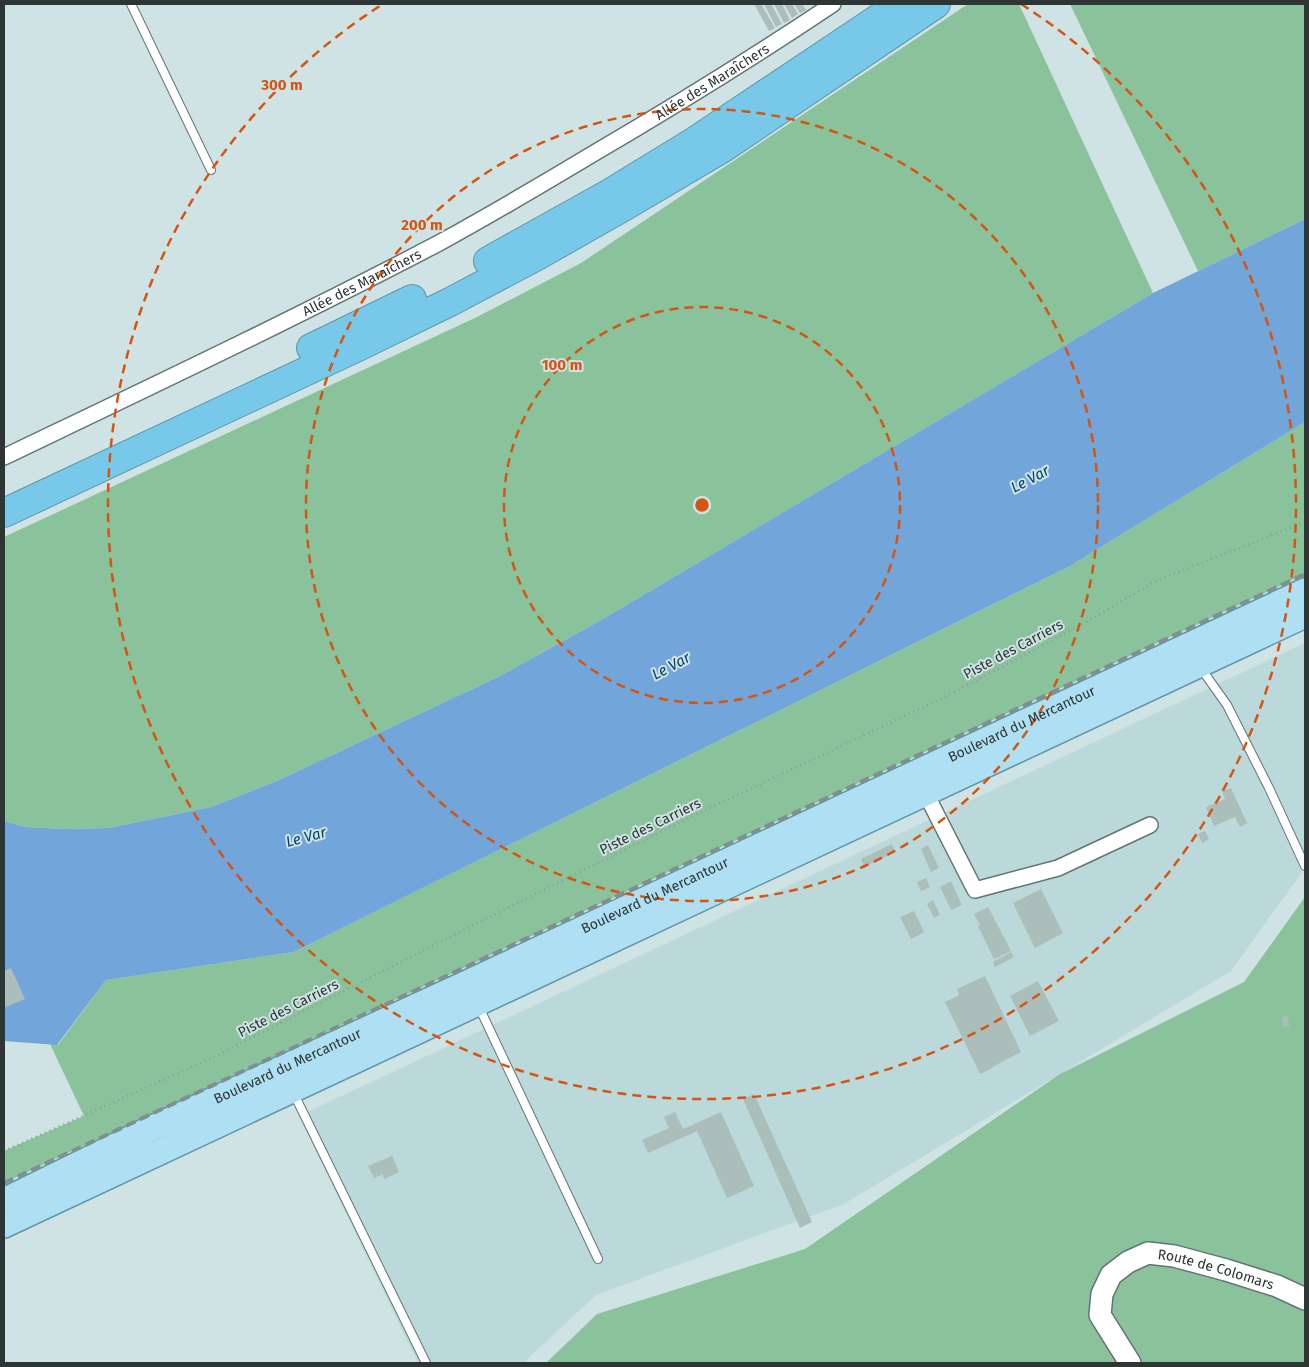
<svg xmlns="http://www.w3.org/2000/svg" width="1309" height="1367" font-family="'Fira Sans',sans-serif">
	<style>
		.built { fill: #bbd8da }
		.green { fill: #8ac39b }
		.water { fill: #72a5da }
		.building { fill: #abbeb9 }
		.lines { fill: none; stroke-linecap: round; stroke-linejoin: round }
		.lane-casing { stroke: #627476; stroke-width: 10 }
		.street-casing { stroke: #627476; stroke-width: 18 }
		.secondary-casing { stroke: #627476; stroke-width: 24 }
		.primary-casing { stroke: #5e95aa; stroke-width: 28 }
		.highway-casing { stroke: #5e95aa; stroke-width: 30 }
		.path { stroke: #8b9a9b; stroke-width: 2.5; stroke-dasharray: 1 4; stroke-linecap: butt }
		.lane { stroke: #fff; stroke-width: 8 }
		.street { stroke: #fff; stroke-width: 15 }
		.secondary { stroke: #fff; stroke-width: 21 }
		.primary { stroke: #aedff2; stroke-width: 25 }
		.highway { stroke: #78c9e9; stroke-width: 28 }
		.rail { stroke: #818f90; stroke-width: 4; stroke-dasharray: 10 5; stroke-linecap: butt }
		.ring { fill: none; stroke: #d55510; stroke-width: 2.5; stroke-dasharray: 9 6 }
		.labels { text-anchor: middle; stroke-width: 4; stroke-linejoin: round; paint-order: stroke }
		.street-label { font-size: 14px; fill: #2d3535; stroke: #cfe3e4 }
		.water-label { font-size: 15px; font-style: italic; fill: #043f70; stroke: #cfe3e4 }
		.centre { fill: #d55510; stroke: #cfe3e4; stroke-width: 2.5 }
		.ring-label { font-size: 15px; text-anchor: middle; font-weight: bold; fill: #d55510; stroke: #cfe3e4; stroke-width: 4; stroke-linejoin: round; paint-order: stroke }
	</style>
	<rect width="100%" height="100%" fill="#cfe3e4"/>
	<path class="built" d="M1305,643v225l-74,103 -387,233 -248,91 -73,68h-105l-119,-247z"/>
	<path class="green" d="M968,4h51l134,289 -550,326 -103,57 -221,104 -68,27 -102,21 -43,1 -40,-2 -22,-6v-284l473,-220 104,-54z
		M1070,4h235v215l-107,52z
		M1305,422v152l-1301,609v-32l80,-35 -34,-72 8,1 48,-65 188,-28 776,-386z
		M1305,897v466h-759l51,-49 208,-65 255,-175 184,-92z"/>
	<path class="water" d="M1305,219v203l-235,144 -776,386 -188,28 -49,65 -53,-4v-220l22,6 40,2 43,-1 102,-21 68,-27 221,-104 103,-57 550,-326z"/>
	<path class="building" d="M754,4h7l14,24 -6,3z
		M764,4h7l11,20 -6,3z
		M774,4h8l8,16 -6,3z
		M784,4h8l6,10 -6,4z
		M794,4h8l4,6 -6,3z
		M1231,788l16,35 -7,4 -5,-10 -21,9 -8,-19 19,-8 -3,-8z
		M1205,831l4,8 -7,4 -4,-9z
		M892,844l3,8 -31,15 -3,-8z
		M928,845l11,23 -8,4 -10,-23z
		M926,878l4,9 -9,4 -4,-9z
		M951,881l11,24 -11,5 -11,-23z
		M1041,889l22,44 -28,15 -22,-45z
		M933,900l7,15 -6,3 -7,-14z
		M988,907l23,44 -17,8 -16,-33 2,-1 -6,-11z
		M914,911l10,21 -13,7 -11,-22z
		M1011,952l3,5 -19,10 -2,-5z
		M11,968l14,31 -21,9v-37z
		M985,976l36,76 -27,14v1l-14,7 -35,-72 14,-7 -2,-6z
		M1038,981l21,40 -29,15 -20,-40z
		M1288,1016l1,11h-6l-1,-10z
		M754,1094l58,128 -12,6 -57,-129z
		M675,1112l8,17 38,-17 33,74 -27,12 -30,-67 -49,22 -6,-13 27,-12 -5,-11z
		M392,1156l7,16 -15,7 -1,-5 -9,4 -6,-12z"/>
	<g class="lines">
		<defs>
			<path id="lane" d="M131,4l80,166
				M1200,667l27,38 42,83 36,78
				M479,1007l119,252
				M293,1092l133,271"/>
			<g id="street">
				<path id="s1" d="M4,457c146,-70 292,-139 435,-214 51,-28 102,-58 152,-88 82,-48 163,-98 242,-151"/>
				<path d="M926,794l49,96 83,-22 92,-43"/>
			</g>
			<g id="secondary">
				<path id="s2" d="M1130,1363l-30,-48 2,-21 9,-19 17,-13 20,-9 26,3 52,14 51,16 28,13"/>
			</g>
			<g id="primary">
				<path id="s3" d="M4,1201l142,-70 319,-147 840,-393"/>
				<path d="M4,1225l1301,-610"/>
			</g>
			<path id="highway" d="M488,261l122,-68 85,-52 205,-137
				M311,348l101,-49
				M4,513l358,-168 88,-43 87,-46 88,-50 98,-58 213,-144"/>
		</defs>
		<use href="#lane" class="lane-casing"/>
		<use href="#street" class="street-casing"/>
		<use href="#secondary" class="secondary-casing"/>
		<use href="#primary" class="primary-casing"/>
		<use href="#highway" class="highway-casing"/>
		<path class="path" d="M4,1151l200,-89 309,-157 180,-89 258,-122 137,-73 68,-40 149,-59"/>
		<use href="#lane" class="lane"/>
		<use href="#street" class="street"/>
		<use href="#secondary" class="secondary"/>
		<use href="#primary" class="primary"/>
		<use href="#highway" class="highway"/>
		<path class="rail" d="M4,1183l1301,-609"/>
	</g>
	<g class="ring">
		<circle cx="702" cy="505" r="198"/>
		<circle cx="702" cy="505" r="396"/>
		<path d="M1021 4A594 594 0 1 1 383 4"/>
	</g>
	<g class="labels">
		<g class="street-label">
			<text dy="5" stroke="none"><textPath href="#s1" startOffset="802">Allée des Maraîchers</textPath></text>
			<text dy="5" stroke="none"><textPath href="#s1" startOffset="398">Allée des Maraîchers</textPath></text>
			<text transform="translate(1013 649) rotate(-28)" y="5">Piste des Carriers</text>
			<text dy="5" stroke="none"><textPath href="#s3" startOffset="1124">Boulevard du Mercantour</textPath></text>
			<text transform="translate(650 826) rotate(-26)" y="5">Piste des Carriers</text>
			<text dy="5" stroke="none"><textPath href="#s3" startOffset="719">Boulevard du Mercantour</textPath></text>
			<text transform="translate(288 1008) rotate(-27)" y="5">Piste des Carriers</text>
			<text dy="5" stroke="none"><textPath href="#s3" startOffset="314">Boulevard du Mercantour</textPath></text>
			<text dy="5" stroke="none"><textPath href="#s2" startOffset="212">Route de Colomars</textPath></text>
		</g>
		<g class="water-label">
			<text transform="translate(1030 479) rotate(-28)" y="5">Le Var</text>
			<text transform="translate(671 666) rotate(-28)" y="5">Le Var</text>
			<text transform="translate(306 837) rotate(-15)" y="5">Le Var</text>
		</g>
	</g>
	<circle cx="702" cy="505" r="8" class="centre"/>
	<g class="ring-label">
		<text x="282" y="90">300 m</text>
		<text x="422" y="230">200 m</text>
		<text x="562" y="370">100 m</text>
	</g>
	<rect width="1309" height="1367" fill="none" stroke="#2d3535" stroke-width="10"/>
</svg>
